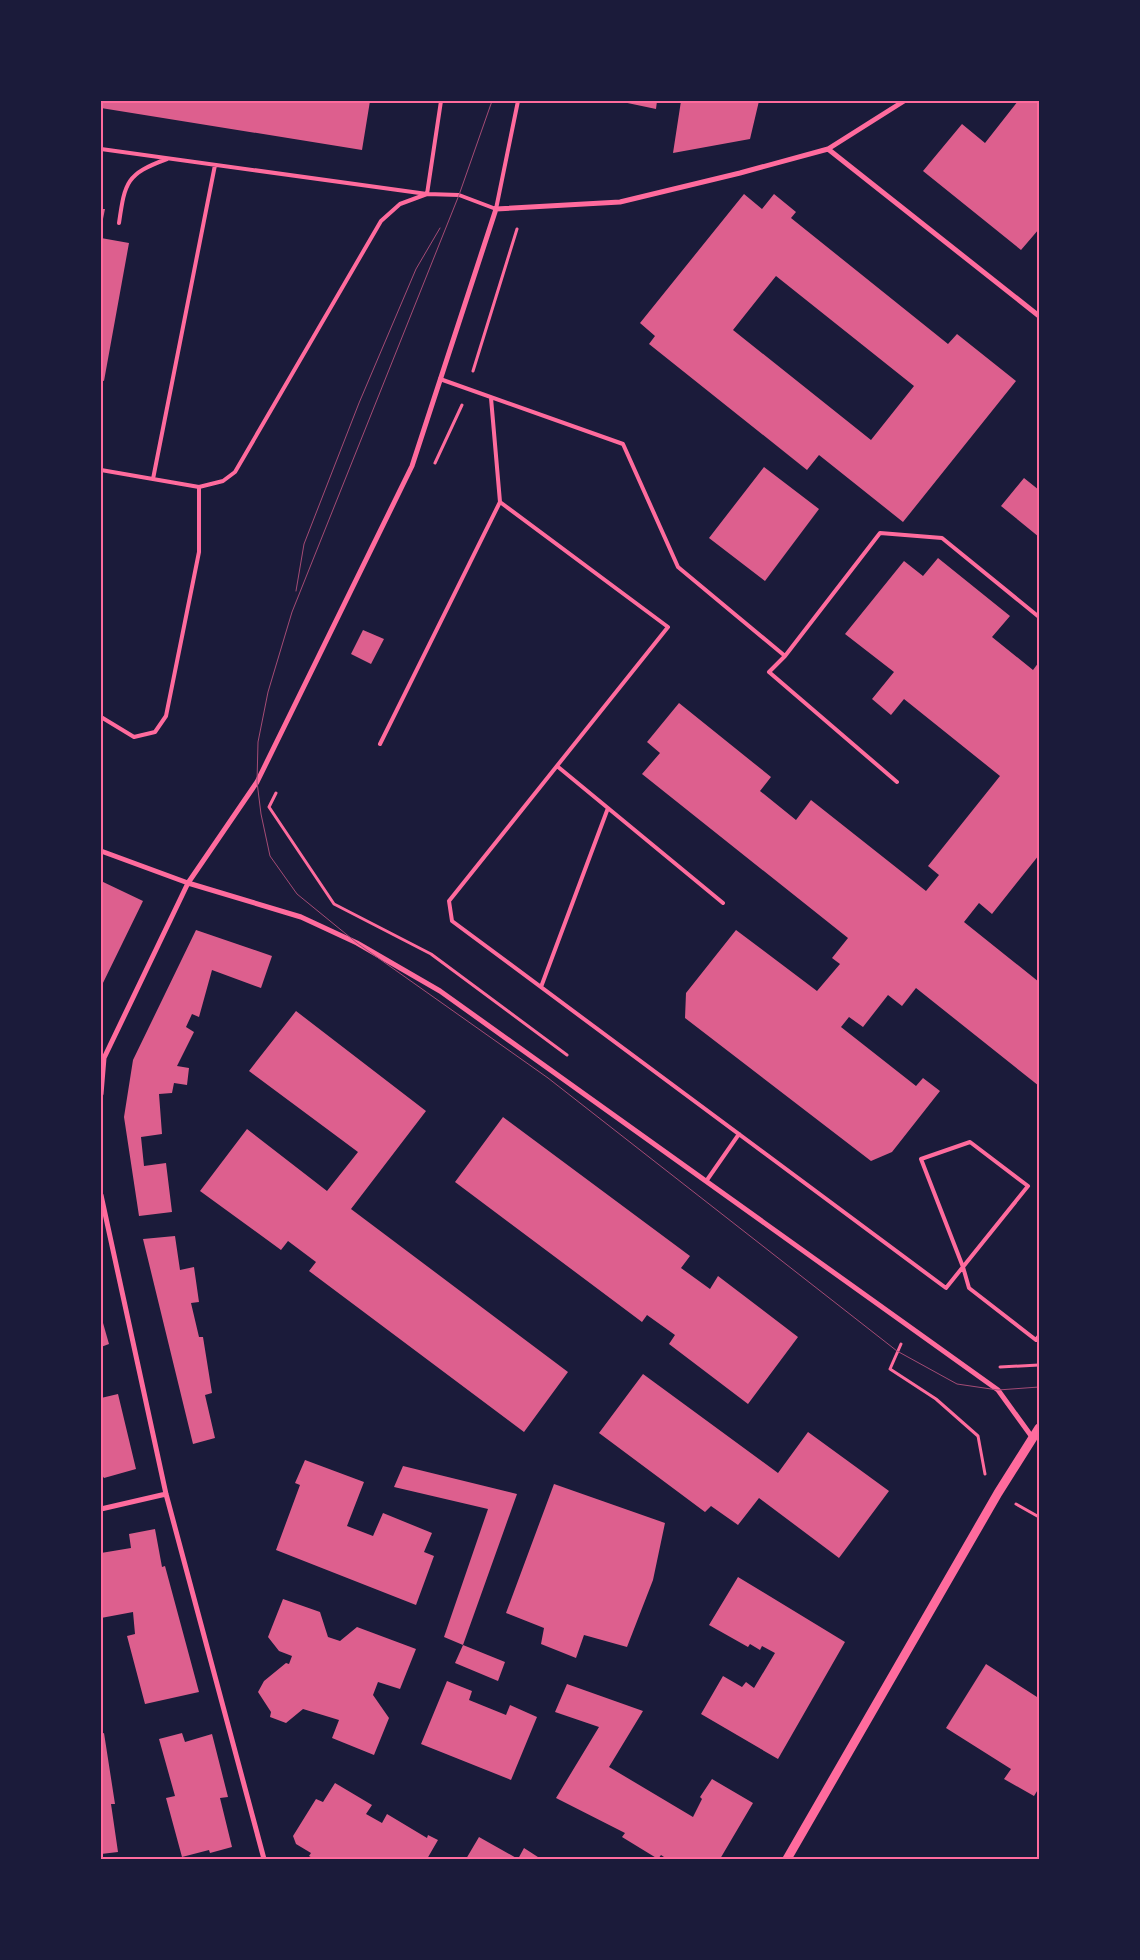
<svg xmlns="http://www.w3.org/2000/svg" width="1140" height="1960" font-family="'DM Sans',sans-serif">
	<style>
		.building { fill: #dd5f8e; fill-rule: evenodd }
		.lines { fill: none; stroke-linecap: round; stroke-linejoin: round }
		.path { stroke: #ff6b9d; stroke-width: 3 }
		.service { stroke: #ff6b9d; stroke-width: 4 }
		.minor { stroke: #ff6b9d; stroke-width: 5 }
		.tertiary { stroke: #ff6b9d; stroke-width: 9 }
		.tram { stroke: #a44b75; stroke-width: 1 }
		.neatline { fill: none; stroke: #ff6b9d; stroke-width: 2 }
	</style>
	<rect width="100%" height="100%" fill="#1b1b3a"/>
	<path class="building" d="M101,101h269l-8,49 -261,-42z
		M618,101h39l-1,8z
		M681,101h78l-9,38 -77,14z
		M1018,101h21v128l-18,21 -98,-79 39,-47 23,19z
		M744,194l18,15 12,-15 22,18 -5,6 157,126 9,-10 59,47 -113,141 -84,-67 -12,15 -158,-126 6,-8 -15,-13zM776,276l138,110 -43,54 -138,-110z
		M101,209h4l-3,15h-1z
		M101,238l28,5 -25,138 -3,-1z
		M764,467l55,42 -54,72 -56,-43z
		M1024,478l15,12v47l-38,-31z
		M938,558l72,58 -18,21 41,33 6,-8v193l-47,59 -13,-11 -15,19 75,60v104l-123,-98 -14,18 -14,-11 -25,32 -14,-10 -8,10 75,59 7,-8 17,13 -48,61 -21,9 -186,-143 1,-25 50,-63 81,61 23,-27 -8,-6 16,-20 -206,-164 18,-21 -13,-11 32,-39 92,74 -11,14 36,29 15,-20 115,91 13,-16 -11,-9 72,-90 -96,-77 -13,16 -19,-16 22,-27 -49,-38 59,-73 19,15z
		M363,630l21,9 -13,25 -20,-10z
		M101,881l42,20 -42,86z
		M196,930l76,26 -11,32 -49,-18 -13,47 -7,-3 -6,13 8,5 -17,34 12,2 -2,17 -13,-2 -2,10 -13,1 3,40 -21,3 3,29 22,-3 6,49 -33,4 -15,-99 9,-57z
		M296,1011l130,100 -75,98 217,163 -44,60 -215,-161 7,-9 -28,-21 -7,9 -81,-59 47,-62 80,62 31,-39 -109,-81z
		M503,1117l187,139 -9,12 29,21 8,-13 80,61 -50,67 -79,-60 6,-9 -28,-20 -5,7 -187,-140z
		M175,1236l5,34 14,-3 5,35 -8,1 8,34h4l9,56 -7,2 10,43 -22,6 -50,-205z
		M101,1316l8,28 -8,3z
		M643,1374l135,99 30,-41 81,59 -50,67 -80,-60 -21,27 -27,-19 -6,6 -106,-79z
		M118,1394l18,75 -32,9 -3,-4v-76z
		M305,1460l59,22 -17,44 26,10 10,-23 49,20 -8,19 10,4 -18,49 -140,-55 24,-65 -5,-2z
		M403,1466l114,28 -54,151 -19,-8 44,-128 -94,-22z
		M554,1484l111,39 -12,57 -26,67 -43,-12 -8,23 -35,-14 3,-16 -38,-15z
		M155,1529l7,38 3,-1 34,126 -54,12 -18,-68 8,-2 -2,-22 -32,6v-65l30,-5 -2,-14z
		M738,1577l107,65 -67,117 -77,-45 22,-38 19,11 4,-5 8,6 21,-35 -13,-7 -2,4 -10,-6 -2,3 -39,-22z
		M283,1599l37,13 8,25 12,4 17,-14 59,22 -16,40 -22,-7 -5,13 16,23 -15,37 -42,-17 7,-18 -36,-11 -17,14 -16,-6 1,-5 -13,-20 6,-11 22,-18 3,1 3,-8 -13,-5 -11,-14z
		M463,1645l42,17 -7,19 -43,-18z
		M986,1664l51,33 2,-2v93l-5,8 -30,-17 7,-10 -65,-41z
		M447,1681l25,10 -3,9 37,15 4,-10 27,12 -26,63 -90,-36z
		M567,1684l76,27 -34,56 84,50 9,-18 -2,-2 12,-18 41,24 -33,56h-53l-6,-4 -3,4 -36,-22 3,-4 -69,-35 43,-71 -44,-15z
		M104,1733l11,71h-4l7,48 -17,2v-120z
		M182,1733l3,9 27,-8 16,63 -8,1 12,49 -22,6 -1,-3 -27,7 -16,-59 9,-2 -16,-57z
		M335,1783l37,22 -6,9 16,9 5,-9 40,24 1,-3 10,5 -11,19h-113l-5,-3 2,-3 -15,-9 -3,-8 23,-37 7,3z
		M479,1837l39,22 6,-11 17,11h-75z"/>
	<g class="lines">
		<path class="path" d="M473,371l44,-142
			M435,463l27,-58
			M276,793l-7,14 65,97 97,50 136,101
			M901,1344l-11,25 46,30 42,37 7,38
			M1000,1367l39,-2
			M1016,1504l23,13"/>
		<path class="service" d="M101,149l326,45 32,1 37,14 22,-108
			M119,223c6,-41 7,-49 48,-64
			M440,379l183,65 55,123 107,89 95,-123 62,5 97,79
			M101,470l98,17
			M153,479l62,-314
			M500,502l168,125 -219,274 3,20 494,367 82,-102 -58,-44 -49,17 42,108 6,21 67,52 3,-4
			M785,656l-16,16 128,110
			M101,717l33,20 21,-5 11,-16 33,-164v-65l24,-6 12,-9 146,-251 19,-17 27,-10 14,-93
			M380,744l120,-242 -9,-104
			M557,766l166,137
			M541,987l67,-179
			M707,1180l32,-46"/>
		<path class="minor" d="M828,149l211,167
			M101,851l87,32 113,34 56,26 83,48 558,399 34,47
			M101,1094l3,-36 84,-175 69,-101 155,-316 84,-257 124,-7 120,-29 88,-24 76,-48
			M101,1195l65,299 98,365
			M101,1509l65,-15"/>
		<path class="tertiary" d="M787,1859l211,-366 41,-65"/>
		<path class="tram" d="M492,101l-33,94 -167,417 -24,80 -10,50 -1,40 4,32 9,42 27,38 60,49 191,135 349,273 60,33 41,6 41,-3
			M296,591l8,-47 55,-141 57,-134 24,-41"/>
	</g>
	<rect width="1140" height="1960" fill="none" stroke="#1b1b3a" stroke-width="205"/>
	<rect x="102" y="102" width="936" height="1756" class="neatline"/>
</svg>
